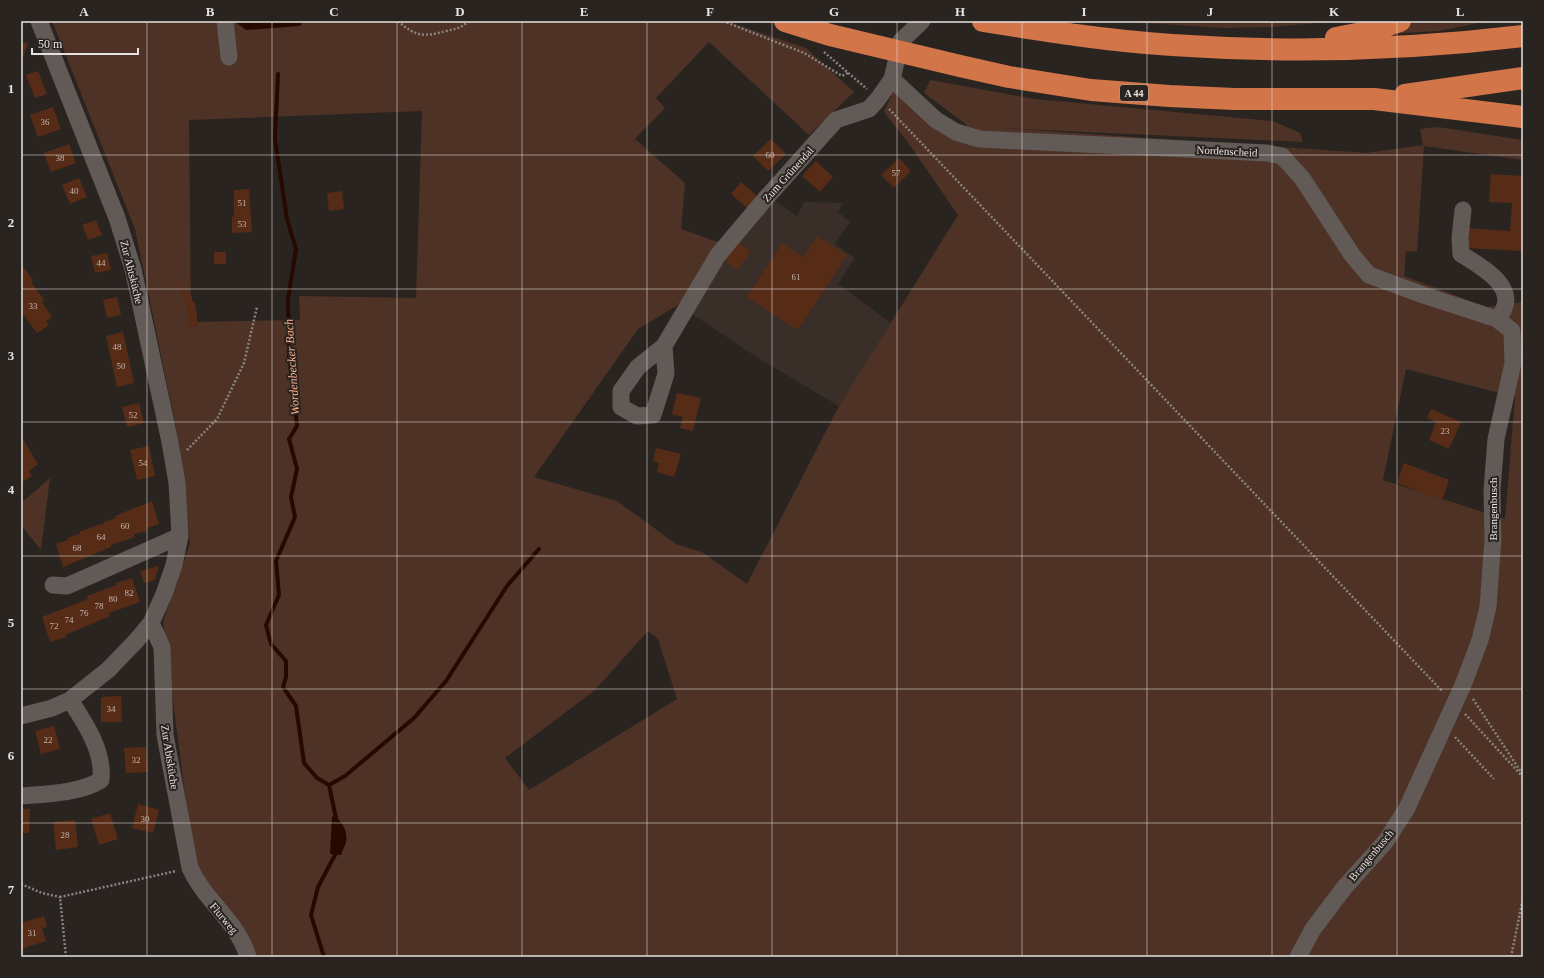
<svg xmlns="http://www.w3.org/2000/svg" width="1544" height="978" font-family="'Times New Roman',serif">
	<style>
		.built { fill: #3a2e29 }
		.green { fill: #4d3225; fill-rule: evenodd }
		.water { fill: #270900 }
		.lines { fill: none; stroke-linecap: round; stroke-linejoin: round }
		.stream { stroke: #270900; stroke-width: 4 }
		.building { fill: #572c17 }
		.path { stroke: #888381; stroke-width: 2.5; stroke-dasharray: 2 2; stroke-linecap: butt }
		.minor { stroke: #615a57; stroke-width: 17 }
		.highway { stroke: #d27549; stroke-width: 22 }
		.grid { fill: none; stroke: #e6e2e0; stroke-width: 1; stroke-opacity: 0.55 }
		.labels { text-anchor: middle; stroke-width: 4; stroke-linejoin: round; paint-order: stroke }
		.number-label { font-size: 9px; fill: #c2b4ae }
		.shield { fill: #2a2421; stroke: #aea9a7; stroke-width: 1 }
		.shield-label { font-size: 10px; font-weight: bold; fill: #e6e2e0 }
		.street-label { font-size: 11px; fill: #e6e2e0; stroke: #2a2421 }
		.water-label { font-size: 12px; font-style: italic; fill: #faae8b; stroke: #2a2421 }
		.neatline { fill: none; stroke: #e6e2e0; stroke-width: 1.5 }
		.grid-label { font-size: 13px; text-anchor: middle; font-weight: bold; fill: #e6e2e0 }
	</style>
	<rect width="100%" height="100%" fill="#2a2421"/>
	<path class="built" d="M761,191l36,25 7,-14 39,1 -5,9 12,10 -15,22 20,14 -17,26 54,40 -53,82 -81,-48 -67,-45z"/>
	<path class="green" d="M52,21h673l81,27 48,44 -45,43 -100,-93 -53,56 9,10 -30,31 50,44 -4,46 40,14 -40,60 -43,26 -104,148 83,24 59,43 26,8 45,32 92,-178 119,-191 -51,-74 -23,-29 10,-23 63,50 10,-14 -43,-32 6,-13 105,19 238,22 27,12 3,9 -302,-14 366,25 56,-8 -3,-16 18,-2 85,13v20l-99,-14 -7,106 -11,-1 -2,25 82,31 37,-5v655h-1276l-50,-86 -4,-14 -30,-235 27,-78 -10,-97 -45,-218zM422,111l-6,187 -117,-2 1,24 -109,2 -2,-202zM1406,369l109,28 -10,122 -122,-39zM648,631l10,8 19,60 -148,91 -24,-32 90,-68z
		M1116,21h224l-70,6 -47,1z
		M1417,21h71l-49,10 -53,3z
		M50,478l-9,72 -20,-25v-22z"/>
	<path class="water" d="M234,21h70l-4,5 -54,4z
		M332,816c10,3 16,16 14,26 -1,4 -4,9 -5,13l-11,-1z"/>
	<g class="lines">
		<path class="stream" d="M278,74l-3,65 12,80 9,30 -8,50 1,56 8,71 -8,13 8,30 -6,28 4,20 -19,44 3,34 -13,30 5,19 15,17v16l-3,10 13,19 8,57 13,15 12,7 8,38
			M329,785l16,-9 69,-58 32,-37 61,-95 32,-37
			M324,957l-13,-42 7,-28 17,-32v-4"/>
	</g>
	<path class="building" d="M21,41l7,3 -7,17z
		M38,71l9,23 -12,4 -9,-23z
		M53,107l8,22 -23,8 -8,-22z
		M771,139l15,15 -18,17 -15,-15z
		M69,144l7,19 -25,9 -7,-19z
		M899,158l12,13 -17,17 -13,-13z
		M816,161l17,16 -13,15 -18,-16z
		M1491,174l32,2v75l-57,-3 2,-20 42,3 2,-28 -23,-1z
		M79,178l8,19 -17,7 -8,-19z
		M741,182l16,14 -10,12 -16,-14z
		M249,189l3,43 -20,1v-16l2,-1v-26z
		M342,191l2,18 -15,2 -2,-18z
		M96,220l6,15 -14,5 -6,-15z
		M817,236l30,19 -49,75 -51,-33 35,-54 21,14z
		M736,241l15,11 -14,18 -14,-11z
		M214,252h12v12h-12z
		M107,253l4,17 -16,3 -4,-17z
		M21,264l12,16 -2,2 13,18 -2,2 10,15 -6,4 3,4 -12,8 -16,-22z
		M183,285l2,10 6,-1 2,9 2,-1 3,24 -9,1 -2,-18 -4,-14 -2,1 -2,-10z
		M117,297l4,18 -14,3 -4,-18z
		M123,332l11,51 -17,4 -11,-51z
		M677,393l24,5 -8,33 -13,-3 3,-11 -11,-3z
		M139,403l5,20 -17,4 -5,-20z
		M1431,409l30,13 -12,27 -20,-9 7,-18 -9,-4z
		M21,436l17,28 -9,7 3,5 -9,6 -2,-3z
		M149,446l6,30 -18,4 -7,-30z
		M656,448l25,6 -7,23 -17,-5 2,-9 -6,-2z
		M1404,463l45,17 -7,20 -45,-17z
		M152,501l7,23 -13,4 1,3 -13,3 1,3 -24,8v2l-48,20 -7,-23 12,-4 -1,-2 13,-4 -1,-2 25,-9v-1l12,-4 -1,-2z
		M159,566l-4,14 -11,3 -4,-12z
		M132,578l8,24 -31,11 1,3 -45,19 1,2 -16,5 -8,-25 46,-18 -1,-3 30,-11 -1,-2z
		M121,696l1,26h-21v-25z
		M54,726l6,23 -19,5 -6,-23z
		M146,747l2,25 -22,1 -2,-25z
		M138,804l21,6 -6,23 -21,-5z
		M21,809h9l-1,24h-8z
		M110,813l8,26 -19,6 -8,-26z
		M75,820l3,27 -22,3 -3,-28z
		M44,916l3,11 -5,1 4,13 -22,7 1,2 -4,1v-28z"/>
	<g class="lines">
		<path class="path" d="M398,21c18,16 26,16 48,10 10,-2 16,-3 22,-10
			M723,21l81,32 38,23 6,-3
			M824,52l43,37
			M889,109l554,583
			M187,450l30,-31 27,-56 13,-56
			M21,500l1,2
			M1473,699l50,76
			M1465,714l58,63
			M1455,737l39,42
			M21,884l21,9 18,4
			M66,957l-6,-60 116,-26
			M1511,957l12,-59"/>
		<path class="minor" d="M225,21l4,36
			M892,79l44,41 20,12 23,7 288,14 15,3 20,22 50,77 17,20 54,20 74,24 15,12 1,32 -17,76 -4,51 1,49 -5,68 -8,33 -17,45 -56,123 -21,33 -42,47 -31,41 -15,28
			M1463,210l-3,28 1,16c22,14 63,36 36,65
			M664,346l-26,21 -17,24v16l16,9 16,-1 13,-41 -2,-28 54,-91 48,-57 70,-78 33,-11 9,-10 14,-20 9,-38 21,-20
			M53,585l14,1 113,-50
			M151,623l11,24 3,88 25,133c16,35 47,52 58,89
			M21,716l31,-8 18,-8 38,-30 28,-29 15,-18 13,-29 10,-29 6,-29 -3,-53 -7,-41 -37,-173 -16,-51 -78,-197
			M21,796c24,-2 60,-3 80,-16 3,-29 -16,-57 -31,-80"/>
		<path class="highway" d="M785,21l45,14 130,31 49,11 82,13 78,6 65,3h140l149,18
			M983,21c63,10 126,20 189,24 117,8 235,5 351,-9
			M1336,38l36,-7 28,-10
			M1405,95l118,-17"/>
	</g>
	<path class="grid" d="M147,21v936M272,21v936M397,21v936M522,21v936M647,21v936M772,21v936M897,21v936M1022,21v936M1147,21v936M1272,21v936M1397,21v936M21,155h1502M21,289h1502M21,422h1502M21,556h1502M21,689h1502M21,823h1502"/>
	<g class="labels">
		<g class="number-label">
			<text x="45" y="125">36</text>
			<text x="770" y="158">60</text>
			<text x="60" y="161">38</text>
			<text x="896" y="176">57</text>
			<text x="74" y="194">40</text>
			<text x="242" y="206">51</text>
			<text x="242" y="227">53</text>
			<text x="101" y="266">44</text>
			<text x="796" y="280">61</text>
			<text x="33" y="309">33</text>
			<text x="117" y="350">48</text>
			<text x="121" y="369">50</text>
			<text x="133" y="418">52</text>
			<text x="1445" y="434">23</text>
			<text x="143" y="466">54</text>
			<text x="125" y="529">60</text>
			<text x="101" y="540">64</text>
			<text x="77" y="551">68</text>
			<text x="129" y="596">82</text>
			<text x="113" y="602">80</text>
			<text x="99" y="609">78</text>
			<text x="84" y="616">76</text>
			<text x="69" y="623">74</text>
			<text x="54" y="629">72</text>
			<text x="111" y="712">34</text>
			<text x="48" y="743">22</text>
			<text x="136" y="763">32</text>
			<text x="145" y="822">30</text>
			<text x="65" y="838">28</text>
			<text x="32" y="936">31</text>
		</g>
		<rect class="shield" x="1120" y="85" width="28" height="16" rx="3"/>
		<g class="shield-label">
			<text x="1134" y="97">A 44</text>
		</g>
		<g class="street-label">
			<text transform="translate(1227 151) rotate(3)" y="4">Nordenscheid</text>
			<text transform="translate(788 174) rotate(-48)" y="4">Zum Grünendal</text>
			<text transform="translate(132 272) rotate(76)" y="4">Zur Abtsküche</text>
			<text transform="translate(1493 509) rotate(-90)" y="4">Brangenbusch</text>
			<text transform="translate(170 757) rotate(81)" y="4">Zur Abtsküche</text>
			<text transform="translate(1371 855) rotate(-50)" y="4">Brangenbusch</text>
			<text transform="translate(224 918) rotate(50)" y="4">Flurweg</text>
		</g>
		<g class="water-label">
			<text transform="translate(292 367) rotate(-94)" y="4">Wordenbecker Bach</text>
		</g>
	</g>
	<rect width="1544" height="978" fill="none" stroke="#2a2421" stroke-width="44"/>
	<path d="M32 48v6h106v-6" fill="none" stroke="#e6e2e0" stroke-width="2"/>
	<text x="38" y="48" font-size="12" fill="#e6e2e0" stroke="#2a2421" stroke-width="3" paint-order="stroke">50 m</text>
	<rect x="22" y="22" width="1500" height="934" class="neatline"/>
	<g class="grid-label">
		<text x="84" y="16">A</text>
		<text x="210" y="16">B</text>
		<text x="334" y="16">C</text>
		<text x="460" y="16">D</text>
		<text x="584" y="16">E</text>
		<text x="710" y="16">F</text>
		<text x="834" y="16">G</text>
		<text x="960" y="16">H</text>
		<text x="1084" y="16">I</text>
		<text x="1210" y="16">J</text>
		<text x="1334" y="16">K</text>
		<text x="1460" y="16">L</text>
		<text x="11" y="93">1</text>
		<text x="11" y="227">2</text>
		<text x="11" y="360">3</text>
		<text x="11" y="494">4</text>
		<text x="11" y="627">5</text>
		<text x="11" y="760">6</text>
		<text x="11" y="894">7</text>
	</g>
</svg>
